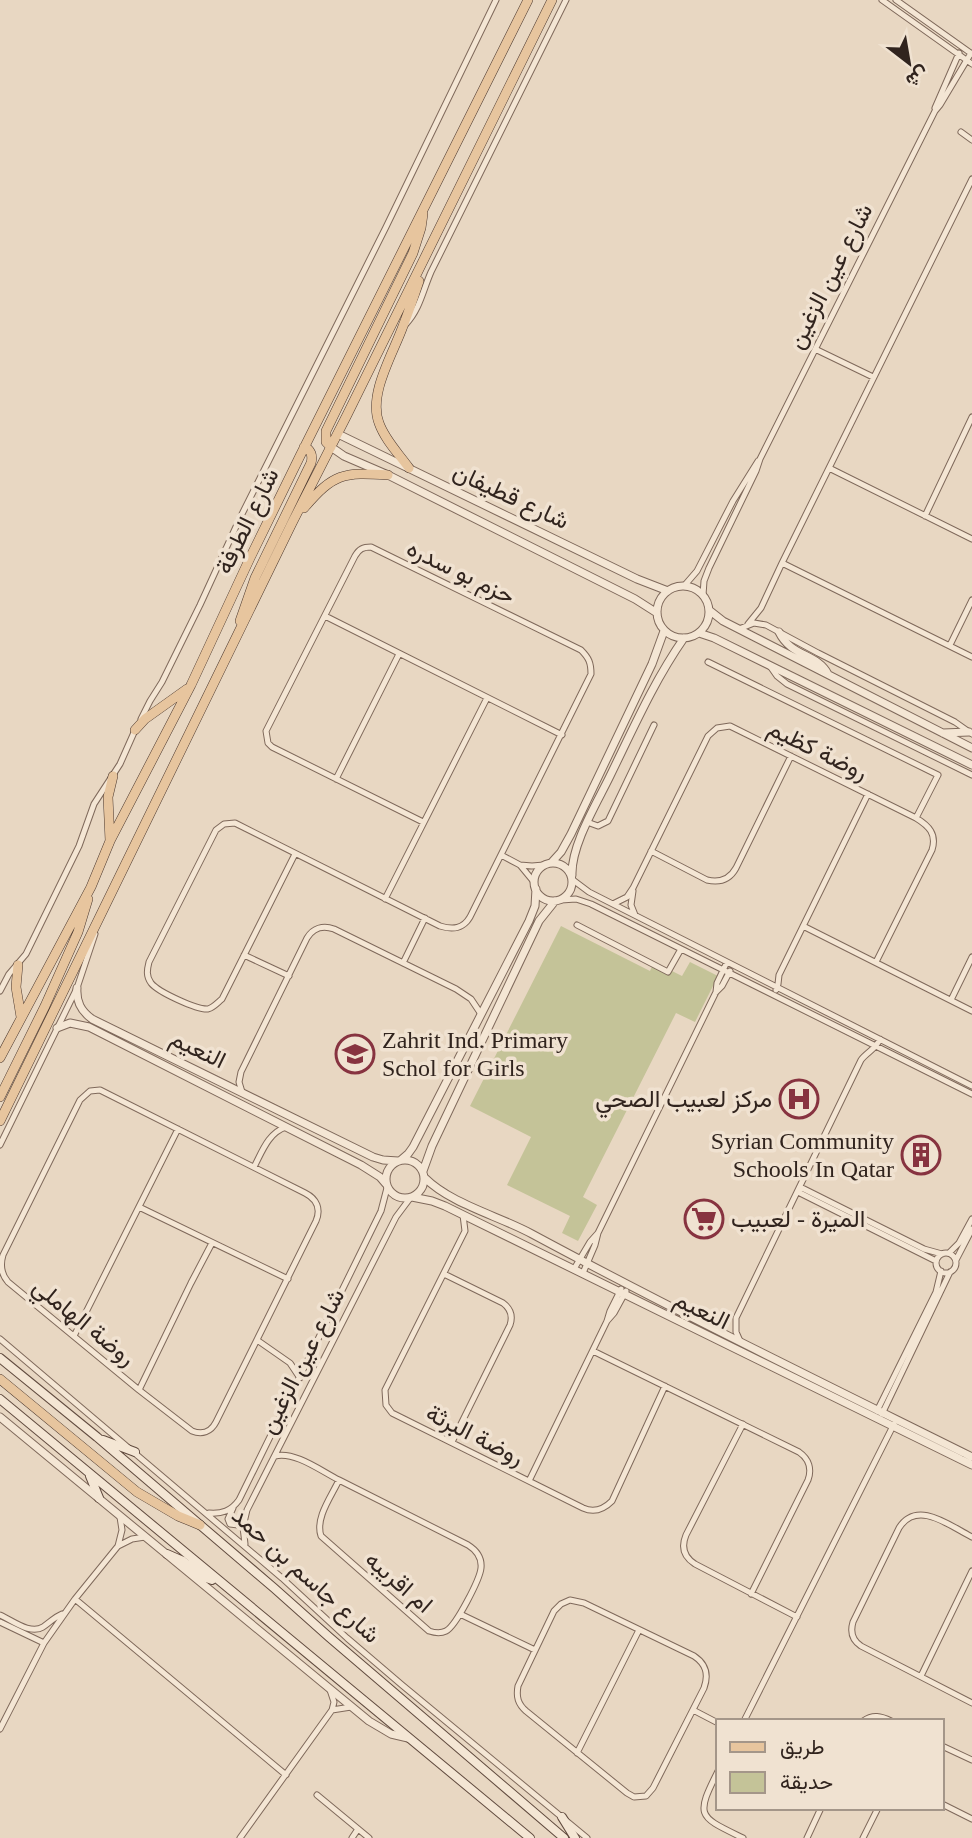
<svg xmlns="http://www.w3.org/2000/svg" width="972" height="1838" font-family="'Times New Roman',Vazirmatn,serif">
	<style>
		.green { fill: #c4c398 }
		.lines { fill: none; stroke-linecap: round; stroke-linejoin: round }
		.minor-casing { stroke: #7f695b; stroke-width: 7 }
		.tertiary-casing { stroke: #7f695b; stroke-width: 9 }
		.secondary-casing { stroke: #614b3f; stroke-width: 10 }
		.primary-casing { stroke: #4d392f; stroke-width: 10 }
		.minor { stroke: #f4e6d4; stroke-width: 5 }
		.tertiary { stroke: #f4e6d4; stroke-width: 7 }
		.secondary { stroke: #f4e6d4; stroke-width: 8 }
		.primary { stroke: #e7c59e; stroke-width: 9 }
		.labels { text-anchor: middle; stroke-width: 7; stroke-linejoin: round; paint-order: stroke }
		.street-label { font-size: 24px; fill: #31241e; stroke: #f0e2d1 }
		.poi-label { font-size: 24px; fill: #31241e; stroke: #f0e2d1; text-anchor: start }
	</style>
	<rect width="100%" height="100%" fill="#e8d7c2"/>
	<path class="green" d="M561,926l89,45 4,-9 28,14 8,-14 28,14 -23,46 -19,-9 -93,184 14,8 -19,36 -16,-8 8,-17 -63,-31 24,-48 -61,-31z"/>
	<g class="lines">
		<defs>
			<path id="minor" d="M882,0l90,64
				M896,0l76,54
				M935,108l24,-55
				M961,132l11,8
				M972,179l-190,384 190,94
				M406,324c14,-15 17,-34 25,-52l135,-272
				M815,349l58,28
				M829,468l143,71
				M925,516l47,-99
				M684,586l13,-15 36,-70 25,-40
				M703,595l1,-14 5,-13 47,-97 4,-12 175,-348 5,-6 31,-52
				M325,616l237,119
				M748,624l13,-16 21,-45
				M739,629l15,-6 12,2 52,28 137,69 17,12
				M950,645l22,-45
				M708,662l230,113 -22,43
				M770,666l7,10 10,8 185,91
				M141,719l9,-18 12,-19 38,-77 40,-87 146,-291 110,-227
				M336,779l63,-125
				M587,822l11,4 10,-5 46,-96
				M651,851l56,29c13,3 23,-1 29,-12l55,-112
				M295,854l-73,145c-5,4 -8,8 -14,10 -11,1 -50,-17 -57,-26 -5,-7 -4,-13 -2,-21l67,-132 8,-6 11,-1 205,103c13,4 23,3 30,-9l121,-243c0,-11 -2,-16 -10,-24l-210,-103c-8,0 -12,2 -16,9l-89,175 2,12 4,4 151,75
				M501,855l19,10 14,17
				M520,865l12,1 12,-1
				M573,880l16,12 383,194
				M633,891l-2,14 4,10
				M385,899l102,-201
				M561,900l15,-1 15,5 381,190
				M613,904l14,-7 6,-9 75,-152 9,-8 13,-2 186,92c13,8 21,16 16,32l-56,112
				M577,925l91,47 13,-23
				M803,926l169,85
				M244,955l45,21
				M403,963l22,-45
				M776,990l2,-6 1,-9 89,-181
				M0,991l9,-17 17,-20 53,-108 15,-42 26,-40 16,-36
				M716,992l1,-9 10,-21
				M951,1000l21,-43
				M100,1090l205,103c12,6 16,16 11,28l-100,201c-5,10 -14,13 -24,9l-53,-41 -131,-108c-7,-8 -8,-17 -5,-27l77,-155 10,-9z
				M242,1092l-3,-10 2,-10 66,-134c6,-10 16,-13 27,-9l122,60 15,10 10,15
				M0,1145l77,-157 18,-54
				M254,1167c8,-15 14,-34 32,-40
				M800,1187l124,62 18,5
				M798,1192l138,69
				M139,1207l149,72
				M463,1215l2,16 -80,159 1,15 6,8 191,95c11,5 20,2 29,-7l53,-115
				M949,1253l10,-10 13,-24
				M936 1263a10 10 0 1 1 20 0a10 10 0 1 1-20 0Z
				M956,1260l16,-31
				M574,1269l16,-27 8,-9 118,-241 6,-6 8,-15
				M583,1273l12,-28 3,-12
				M444,1274l59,29c8,6 10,13 7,22l-58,117
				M607,1321l7,-8 12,-22
				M74,1336l104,-207
				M0,1339l282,239 65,60 55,47 185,153
				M257,1340l33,23 10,15
				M740,1341l-4,-9v-14l125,-258c6,-8 15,-11 19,-21
				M593,1351l206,101c10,7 13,17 9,28l-57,114
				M139,1390l52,-107 21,-40
				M877,1411l59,-119 5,-21
				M882,1414l68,-142
				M743,1424l-57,111c-5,12 -2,22 9,29l102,53
				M275,1456c20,-5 46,15 64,24
				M339,1480l129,65c8,5 14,13 13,23 -1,11 -25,58 -35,63 -6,3 -11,2 -17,0l-108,-95c-6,-18 10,-39 18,-56z
				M529,1481l78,-160 3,-10 11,-22
				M233,1508l-5,11 2,5 8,1 6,-7
				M209,1513c13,1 22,-2 30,-13l142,-289 6,-23
				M972,1537c-22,-11 -55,-38 -73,-9l-46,94c-3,10 -1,18 8,24l111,57
				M245,1544l-2,-17 4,-17 149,-293 15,-20
				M118,1546l14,-7 13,-2
				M75,1599l211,176
				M570,1600l14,3 110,53c12,8 15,18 10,32l-51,100 -7,8 -12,1 -7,-4 -101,-82c-8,-7 -10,-14 -8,-25l36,-75 7,-7z
				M460,1614l75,36
				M0,1615c12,5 30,20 43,12 7,-5 12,-10 19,-13
				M0,1622l44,21
				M921,1676l51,-105
				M332,1710l19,-3
				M693,1710l25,13
				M744,1721l150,-297
				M863,1721c10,-7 18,-5 28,0
				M0,1729l44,-86 31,-44 43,-53 4,-16 -2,-13
				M942,1746l30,14
				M577,1753l62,-123
				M718,1771c-23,46 -20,45 25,67
				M317,1795l52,43
				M942,1804l30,15
				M240,1838l92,-128 2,-8 -4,-12
				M352,1838l6,-9
				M807,1838l14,-30
				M863,1838l15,-30"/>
			<path id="tertiary" d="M338,434l299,145 31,12
				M331,447l13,9 44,19 247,124 22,14
				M657 612a26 26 0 1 1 52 0a26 26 0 1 1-52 0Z
				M709,610l14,11 249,127
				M779,632c12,25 38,21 49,42
				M699,633l15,5 258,127
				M943,733l26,-1
				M534 882a19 19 0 1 1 38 0a19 19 0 1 1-38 0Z
				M551,863l10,-11 10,-18 81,-170 12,-33
				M572,875c-1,-30 25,-72 38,-99 23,-47 44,-95 74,-138
				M77,988c-1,14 4,23 15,31l281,138 10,3 15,1
				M57,1028l13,-5 19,4 272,138 19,12 6,7
				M386 1179a19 19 0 1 1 38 0a19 19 0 1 1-38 0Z
				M401,1160l7,-6 5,-7 116,-226 6,-15 1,-17
				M423,1171l9,-25 107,-225 16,-20
				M425,1178c26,26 74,38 107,56 145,78 293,150 440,223
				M412,1197l20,4 13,5 527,259
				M0,1417l369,304 22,13 17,4"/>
			<path id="secondary" d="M0,1358l97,79 177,151 55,49 235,201
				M0,1399l530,439
				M103,1440l32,12
				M90,1476l9,22
				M167,1554l16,7 20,16 9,3
				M562,1817l13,21"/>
			<path id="primary" d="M331,447l-5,-5v-11l87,-178 8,-25 2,-14
				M409,468c-10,-14 -24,-28 -30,-45 -11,-29 14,-69 24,-97 6,-15 11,-30 16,-45
				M304,508c30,-35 39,-36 84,-33
				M240,621l15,-43 56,-115c2,-7 0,-14 -7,-16
				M135,730l10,-11 42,-30
				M110,841l-2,-44 5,-21
				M18,965l-2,22 5,30
				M0,1058l91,-171 19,-46 81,-156 59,-127 50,-102 228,-456
				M0,1097l45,-91 33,-74 10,-33
				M0,1121l292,-598 55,-108 205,-415
				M0,1379l137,113 41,24 22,9"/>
		</defs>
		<use href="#minor" class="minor-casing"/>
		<use href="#tertiary" class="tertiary-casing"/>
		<use href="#secondary" class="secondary-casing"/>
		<use href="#primary" class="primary-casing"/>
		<use href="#minor" class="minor"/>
		<use href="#tertiary" class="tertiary"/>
		<use href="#secondary" class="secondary"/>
		<use href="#primary" class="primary"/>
	</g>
	<defs>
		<symbol id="school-ring" viewBox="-11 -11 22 22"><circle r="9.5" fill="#f0e2d1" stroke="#873340" stroke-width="1.5"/><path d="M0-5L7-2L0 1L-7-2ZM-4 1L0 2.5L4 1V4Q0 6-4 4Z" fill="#873340"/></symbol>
		<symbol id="hospital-ring" viewBox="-11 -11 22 22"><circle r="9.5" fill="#f0e2d1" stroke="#873340" stroke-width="1.5"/><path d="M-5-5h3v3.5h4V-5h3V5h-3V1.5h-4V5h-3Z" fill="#873340"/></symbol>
		<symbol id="building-ring" viewBox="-11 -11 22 22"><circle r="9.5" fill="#f0e2d1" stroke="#873340" stroke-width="1.5"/><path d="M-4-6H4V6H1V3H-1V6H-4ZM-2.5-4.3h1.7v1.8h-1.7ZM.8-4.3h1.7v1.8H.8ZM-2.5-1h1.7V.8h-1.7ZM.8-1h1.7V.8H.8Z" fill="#873340"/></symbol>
		<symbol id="supermarket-ring" viewBox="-11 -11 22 22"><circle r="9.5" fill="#f0e2d1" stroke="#873340" stroke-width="1.5"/><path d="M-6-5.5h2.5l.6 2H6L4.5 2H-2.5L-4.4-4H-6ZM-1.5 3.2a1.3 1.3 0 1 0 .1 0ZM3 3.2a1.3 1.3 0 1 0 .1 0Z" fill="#873340"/></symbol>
	</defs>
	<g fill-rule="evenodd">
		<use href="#school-ring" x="333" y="1032" width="44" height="44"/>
		<use href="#hospital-ring" x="777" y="1077" width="44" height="44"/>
		<use href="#building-ring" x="899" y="1133" width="44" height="44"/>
		<use href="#supermarket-ring" x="682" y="1197" width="44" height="44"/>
	</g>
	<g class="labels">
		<g class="street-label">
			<text transform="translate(830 276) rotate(-63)" y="8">شارع عين الزغين</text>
			<text transform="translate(511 496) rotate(25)" y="8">شارع قطيفان</text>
			<text transform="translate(247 521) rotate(-64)" y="8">شارع الطرفة</text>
			<text transform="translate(461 572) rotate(26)" y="8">حزم بو سدره</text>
			<text transform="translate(818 750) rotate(26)" y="8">روضة كظيم</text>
			<text transform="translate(198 1049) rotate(26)" y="8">النعيم</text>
			<text transform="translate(702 1310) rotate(26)" y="8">النعيم</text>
			<text transform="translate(84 1322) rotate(39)" y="8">روضة الهاملي</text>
			<text transform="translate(302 1361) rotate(-63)" y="8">شارع عين الزغين</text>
			<text transform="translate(475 1435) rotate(27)" y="8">روضة البرثة</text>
			<text transform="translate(306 1575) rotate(42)" y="8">شارع جاسم بن حمد</text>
			<text transform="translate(399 1582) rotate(41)" y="8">ام اقريبه</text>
		</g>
		<g class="poi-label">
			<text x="382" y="1048">Zahrit Ind. Primary<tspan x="382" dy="28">Schol for Girls</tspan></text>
			<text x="772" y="1107" text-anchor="end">مركز لعبيب الصحي</text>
			<text x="894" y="1149" text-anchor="end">Syrian Community<tspan x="894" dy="28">Schools In Qatar</tspan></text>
			<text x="731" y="1227">الميرة - لعبيب</text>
		</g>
	</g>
	<rect x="716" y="1719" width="228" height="91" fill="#f0e2d1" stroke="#a49689" stroke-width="2"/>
	<rect x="730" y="1742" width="35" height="10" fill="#e7c59e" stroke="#a49689" stroke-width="2"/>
	<text x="780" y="1754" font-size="21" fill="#31241e">طريق</text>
	<rect x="730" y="1772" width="35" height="21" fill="#c4c398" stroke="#a49689" stroke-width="2"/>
	<text x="780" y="1789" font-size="21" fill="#31241e">حديقة</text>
	<g transform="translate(909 63) rotate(149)" stroke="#f0e2d1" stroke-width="5" paint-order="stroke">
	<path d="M0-5L12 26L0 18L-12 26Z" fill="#31241e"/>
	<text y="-10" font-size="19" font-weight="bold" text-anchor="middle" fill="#31241e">ش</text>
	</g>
</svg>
